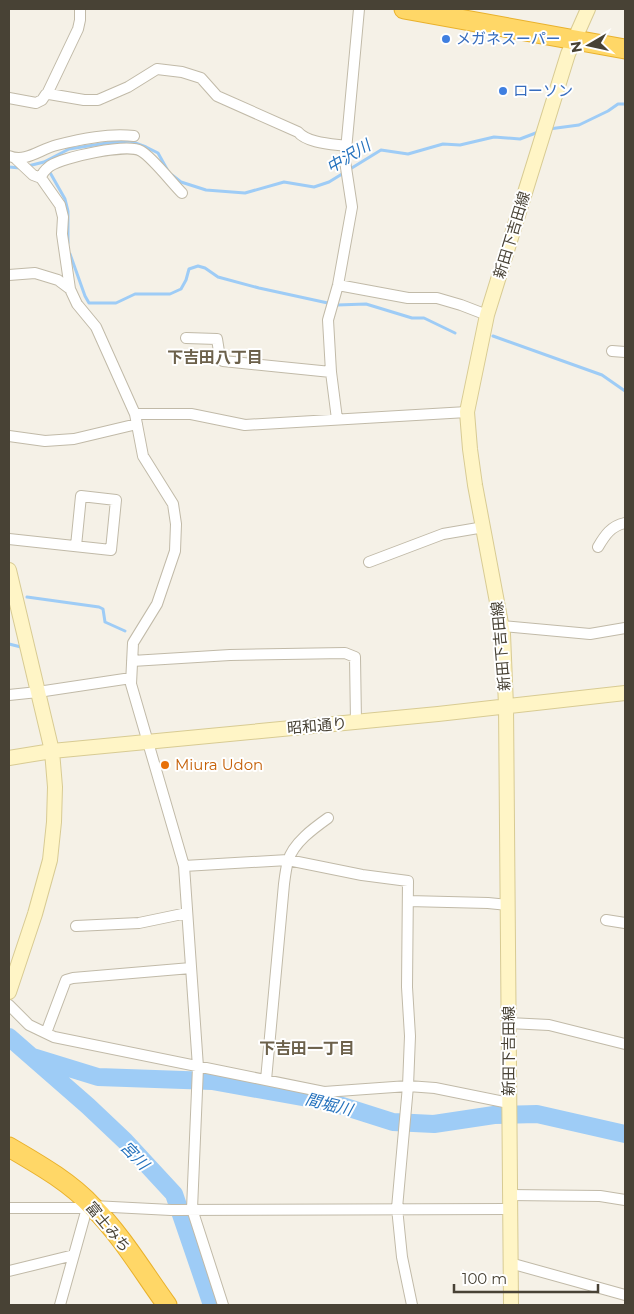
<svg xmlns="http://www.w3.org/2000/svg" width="634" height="1314" font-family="Montserrat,'Noto Sans JP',sans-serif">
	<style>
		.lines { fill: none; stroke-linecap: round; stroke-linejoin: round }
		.stream { stroke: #9eccf6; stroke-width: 3 }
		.river { stroke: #9eccf6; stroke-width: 18 }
		.street-casing { stroke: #c1baa8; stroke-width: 12 }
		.secondary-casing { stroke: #d8cb93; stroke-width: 16 }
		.highway-casing { stroke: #e9b12c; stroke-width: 21 }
		.street { stroke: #fff; stroke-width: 10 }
		.secondary { stroke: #fff5c6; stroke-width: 14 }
		.highway { stroke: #ffd767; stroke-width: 19 }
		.shop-dot { fill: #3f7fe0; stroke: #fff; stroke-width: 2 }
		.food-dot { fill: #e8710a; stroke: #fff; stroke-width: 2 }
		.labels { text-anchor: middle; stroke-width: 4; stroke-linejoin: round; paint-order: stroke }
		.shop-label { font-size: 15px; fill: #366cbe; stroke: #fff; text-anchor: start }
		.street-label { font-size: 15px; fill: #484235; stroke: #fff }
		.food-label { font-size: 15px; fill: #c56008; stroke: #fff; text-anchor: start }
		.water-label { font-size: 16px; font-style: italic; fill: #2572bd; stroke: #fff }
		.neighbourhood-label { font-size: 16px; font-weight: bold; fill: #6c614b; stroke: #fff }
	</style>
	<rect width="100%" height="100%" fill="#f5f1e7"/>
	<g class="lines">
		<path class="stream" d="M549,129l30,-4 29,-14 10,-7h7
			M28,166l16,-4 25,-13 38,-6 23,-2 16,6 12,6 10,18
			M9,167l11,1
			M48,169l17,30 3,12v32
			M172,175l9,7 25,8 39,3 39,-11 30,5 15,-5 52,-32 27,4 35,-10 17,1 34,-8 26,2 21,-8
			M70,254l15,42 4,7h27l19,-9h35l11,-5 5,-9 3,-11 9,-3 7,2 13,9 41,11 78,17 29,-1 46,14h12l31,15
			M493,336l109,39 23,16
			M27,597l72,10 4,2 2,13 20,9
			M9,644l12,3"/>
		<path class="river" d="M9,1037l79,69 37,35 49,53 38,111
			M33,1057l65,20 114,4 118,21 63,20 41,2 60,-9 43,-1 88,20"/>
		<defs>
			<path id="street" d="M47,94l31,-65 2,-9v-11
				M9,98l27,5 6,-3 4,-6h3l35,6h14l30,-13 29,-18 25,3 19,6 16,18 81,36c9,11 34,12 48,14
				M9,156c17,7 31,-7 48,-11 24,-6 52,-12 77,-9
				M16,159l17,16 8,3 19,27 3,12 -1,17 8,55
				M41,178c1,-5 5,-9 9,-12 14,-9 77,-23 91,-15 11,6 31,32 41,42
				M9,275l26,-2 23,7 12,9 7,15 19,23 39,87 8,42 30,48 3,20 -1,27 -18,53 -24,39 -2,41 53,182 14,201 -6,142 31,96
				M338,285l70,13h29l24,7 26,10
				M186,338l31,1 3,19 3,3 108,11
				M612,351l13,1
				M135,414h56l54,11 222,-13
				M337,419l-6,-47 -3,-52 10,-35 14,-78 -7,-46 14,-152
				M9,436l36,5 29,-2 63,-15
				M9,539l102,11 5,-50 -35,-4 -5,50
				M598,547c7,-12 13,-21 27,-24
				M369,562l74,-28 41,-7
				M502,626l88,8 35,-6
				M132,661l98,-6 115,-2 10,4 1,65
				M9,695l29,-3 93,-14
				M184,866l104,-6 74,15 46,6 -1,106 3,49 -2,50 -11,122 5,49 10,48
				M408,901l80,2 20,2
				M606,920l19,3
				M76,926l63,-3 48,-10
				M9,1005l20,20 25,12 270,55 84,-6 27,2 74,15
				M509,1023l40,2 76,19
				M46,1033l20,-53 7,-2 118,-10
				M266,1080l18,-196c1,-8 2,-16 4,-23 5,-18 26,-33 40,-43
				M509,1195l91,1 25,4
				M9,1208h78l6,-2 78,4 338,-1
				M510,1263l115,32
				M9,1271l65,-16
				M60,1305l27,-97"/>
			<path id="secondary" d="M9,570l43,181 3,36 -1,35 -4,38 -15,54 -26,78
				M9,758l43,-7 386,-37 187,-21
				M511,1305l-5,-599 -3,-72 -28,-149 -5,-36 -3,-37 20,-97 81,-261 20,-45"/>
			<path id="highway" d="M404,9l221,40
				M9,1147c29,17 61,35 84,60 29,29 50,65 74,98"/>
		</defs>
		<use href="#street" class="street-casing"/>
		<use href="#secondary" class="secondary-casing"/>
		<use href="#highway" class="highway-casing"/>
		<use href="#street" class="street"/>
		<use href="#secondary" class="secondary"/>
		<use href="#highway" class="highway"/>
	</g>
	<g class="shop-dot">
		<circle cx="446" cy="39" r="5"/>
		<circle cx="503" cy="91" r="5"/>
	</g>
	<circle class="food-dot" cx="165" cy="765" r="5"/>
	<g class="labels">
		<g class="shop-label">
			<text x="456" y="44">メガネスーパー</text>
			<text x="513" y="96">ローソン</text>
		</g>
		<g class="street-label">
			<text transform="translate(512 235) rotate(-73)" y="5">新田下吉田線</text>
			<text transform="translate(501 646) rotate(-95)" y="5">新田下吉田線</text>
			<text transform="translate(317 726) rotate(-5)" y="5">昭和通り</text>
			<text transform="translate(509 1051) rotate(-90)" y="5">新田下吉田線</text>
			<text transform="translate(108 1227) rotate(50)" y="5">富士みち</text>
		</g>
		<g class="food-label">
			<text x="175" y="770">Miura Udon</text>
		</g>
		<g class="water-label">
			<text transform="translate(348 156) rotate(-31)" y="6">中沢川</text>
			<text transform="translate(329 1104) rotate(14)" y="6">間堀川</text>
			<text transform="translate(135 1155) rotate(46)" y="6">宮川</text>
		</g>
		<g class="neighbourhood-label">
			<text x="215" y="363">下吉田八丁目</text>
			<text x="307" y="1054">下吉田一丁目</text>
		</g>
	</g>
	<rect width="634" height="1314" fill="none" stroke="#484235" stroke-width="20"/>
	<g transform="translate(589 45) rotate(261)" stroke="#ffffff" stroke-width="4" paint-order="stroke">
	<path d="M0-4L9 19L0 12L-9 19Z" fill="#484235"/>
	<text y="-8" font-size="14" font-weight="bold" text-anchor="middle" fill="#484235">N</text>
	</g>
	<path d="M454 1284v8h144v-8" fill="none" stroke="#484235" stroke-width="2.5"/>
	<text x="462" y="1284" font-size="15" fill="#484235" stroke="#ffffff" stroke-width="4" paint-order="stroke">100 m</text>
</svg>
